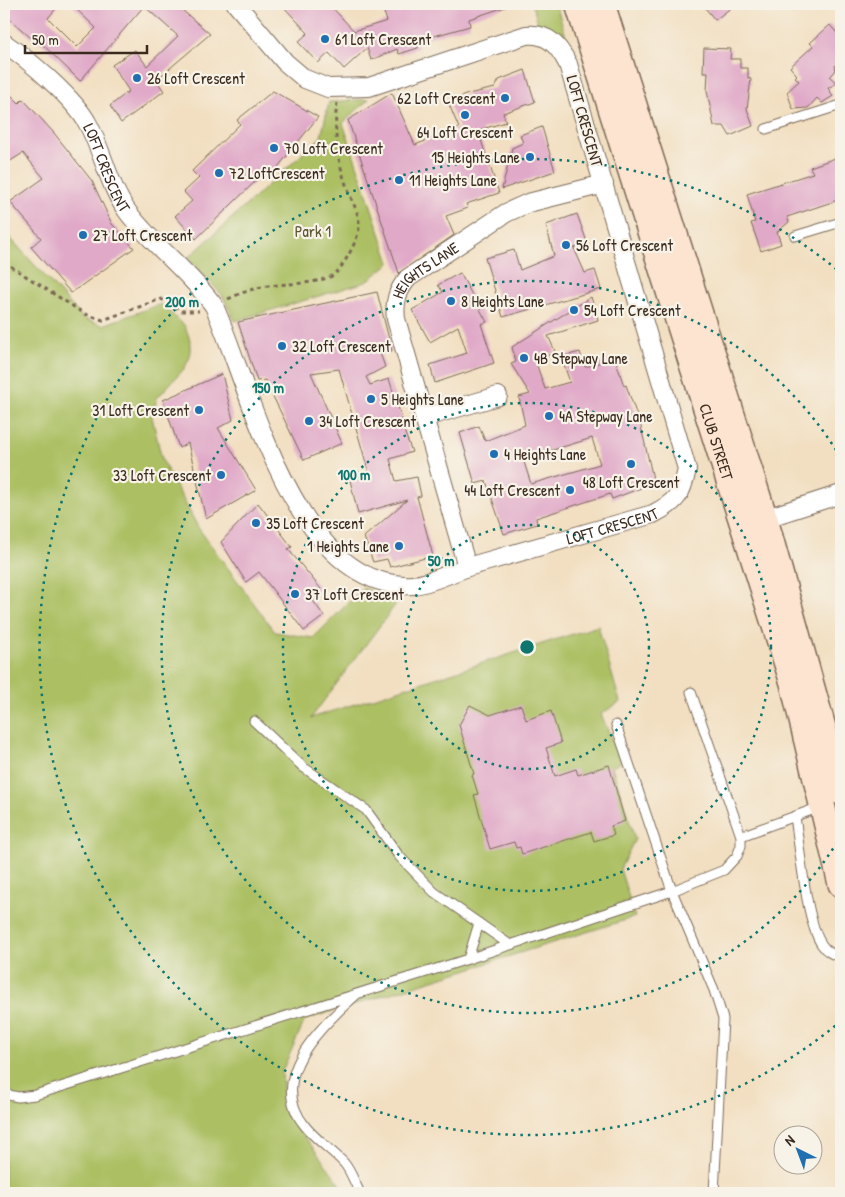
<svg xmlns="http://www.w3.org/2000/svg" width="845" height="1197" font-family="'Patrick Hand',sans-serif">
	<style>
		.green { fill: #acc064; stroke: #747541 }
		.building { fill: #e0a9c8; fill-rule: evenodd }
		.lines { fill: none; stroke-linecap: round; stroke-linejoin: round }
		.lane-casing { stroke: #7b6957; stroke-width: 11 }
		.street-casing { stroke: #7b6957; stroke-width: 20 }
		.secondary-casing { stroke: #7b6957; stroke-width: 28 }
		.path { stroke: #7b6957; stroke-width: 3; stroke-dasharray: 4 4; stroke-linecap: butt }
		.lane { stroke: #fff; stroke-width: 9 }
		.street { stroke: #fff; stroke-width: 18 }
		.secondary { stroke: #fde4d1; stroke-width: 25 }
		.ring { fill: none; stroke: #0f766e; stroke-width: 2.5; stroke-dasharray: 2.5 5 }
		.poi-dot { fill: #1f6fb2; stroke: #f7f3e8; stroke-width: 2 }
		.labels { text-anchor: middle; stroke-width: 4.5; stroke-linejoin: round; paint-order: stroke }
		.poi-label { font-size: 16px; fill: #3b2a1e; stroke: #f7f3e8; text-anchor: start }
		.street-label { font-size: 16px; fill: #3b2a1e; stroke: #f7f3e8 }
		.park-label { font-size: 16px; fill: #5d5733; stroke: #f7f3e8 }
		.centre { fill: #0f766e; stroke: #f7f3e8; stroke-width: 2.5 }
		.ring-label { font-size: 15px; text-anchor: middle; font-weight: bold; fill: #0f766e; stroke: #f7f3e8; stroke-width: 4.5; stroke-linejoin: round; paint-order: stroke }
	</style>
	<rect width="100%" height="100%" fill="#f7f3e8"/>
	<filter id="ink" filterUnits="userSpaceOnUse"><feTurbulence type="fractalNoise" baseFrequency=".02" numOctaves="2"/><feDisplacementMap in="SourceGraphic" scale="10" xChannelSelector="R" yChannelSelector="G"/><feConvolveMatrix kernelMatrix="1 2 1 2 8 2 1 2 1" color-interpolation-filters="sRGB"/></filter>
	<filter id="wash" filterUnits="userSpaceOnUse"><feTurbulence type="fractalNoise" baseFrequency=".0096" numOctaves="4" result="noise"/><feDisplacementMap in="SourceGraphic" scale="20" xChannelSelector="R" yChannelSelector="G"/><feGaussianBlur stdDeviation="1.12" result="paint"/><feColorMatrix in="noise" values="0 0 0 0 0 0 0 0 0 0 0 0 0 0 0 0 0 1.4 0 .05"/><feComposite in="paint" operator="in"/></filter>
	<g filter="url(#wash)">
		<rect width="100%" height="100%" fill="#f2dfc1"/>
		<path class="green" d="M532,4h24l12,39 -28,-14z
			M369,99l-26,24 47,140 -24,19 -131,39 -13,-26 -34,-37 133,-121 8,-35z
			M4,226l8,14 72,79 19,6 58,-21 24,22 5,14v17l-6,12 -27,29 -5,19 10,43 37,69 76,103 38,6 50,-50 36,12 -88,118 287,-92 22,76 -19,12 20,48 -9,5 23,72 -15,30 15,48 -330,103 -23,51 2,38 63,84h-343z"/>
		<g id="blocks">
			<path class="building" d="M4,4h56l-12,14 29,29 19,-19 -25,-24h104l35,30 -54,46 8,11 -43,32 -11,-17 19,-15 -17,-26 23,-15 12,16 31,-30 -34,-30 -64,75 -47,-46 -2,3 -27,-24z
				M281,4h48l25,27 33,-10 -6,-17h127v2l-39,13 1,7 -54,15 2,7 -19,6 -2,-5 -26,11 -4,-12 -23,21 -15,-16 -11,10 -20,-21 10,-9z
				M702,4h34l-21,16z
				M830,25l11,13v22l-6,6 1,4 -6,7 7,6 -9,5 5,8 -11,7 -5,-5 -9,10 -15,1 -6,-17 12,-11 -4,-4 2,-2 -7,-8 23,-21 -3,-3z
				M704,48l27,1 -1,10h10v9h8v10l3,1 -4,30 6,17 -23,10 -6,-10h-10l-7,-35 1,-19h-5z
				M525,70l10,32 -32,11 3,9 -24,7 3,10 -4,1 18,53 -33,11 2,4 -22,8 8,19 -55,38 -51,-153 44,-27 23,52 44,-17 -11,-26 20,-8 27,-6 4,-8z
				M4,88l15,15 4,-4 31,34 38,48 20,43 22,24 -63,45 -40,-46 10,-9 -31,-36 34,-24 -21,-25 -19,12z
				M273,91l45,26 -48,60 -3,-7 -71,69 -21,-23 17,-15 -8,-9 15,-14 -7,-7 48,-47 -3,-4z
				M542,127l13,44 -53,18 10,-41 11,-5 -3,-8z
				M841,156v43l-54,18 2,5 -12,10 4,12 -20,7 -10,-28 4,-1 -8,-28 66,-21 -3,-6z
				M577,214l10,28 -13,6 11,25 10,-3 6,19 -98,28 -18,-59 29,-8 6,20 34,-14 -8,-31z
				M460,273l27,49 -6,2 13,39 -59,20 -5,-18 37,-12 -9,-27 -28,16 -18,-32 31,-18 -5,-7z
				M377,292l15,59 -12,2 5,14 -19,10 4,8 19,-6 14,43 -2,1 11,29 -22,7 6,22 21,-4 4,19 -4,1 16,59 -43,11 -3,-8 -14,3 -9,-25 43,-37 -49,14 -8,-34 19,-7 -30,-104 -28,4 31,70 -38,17 -39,-80 -8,1 -19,-59z
				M591,297l7,23 -50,16 7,15 -19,12 9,26 25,-7 -9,-25 19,-5 5,15 30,-9 9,28 2,-1 15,42 13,56 -42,16 -2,-5 -74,24 1,6 -33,10 -18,-53 -11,3 -15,-51 19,-7 6,15 40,-16 -6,-28 11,-3 -19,-30 5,-2 -4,-15zM592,438l8,26 -69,20 -8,-25z
				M222,374l11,46 -15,8 38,62 -50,29 -18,-76 -9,5 -16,-48z
				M258,503l34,44 -4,2 33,40 -10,9 13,18 -20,15 -45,-59 -13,10 -25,-40z
				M470,705l20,10 31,-10 5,15 25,-9 10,32 -15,5 9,28 21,-7 2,6 31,-10 16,56 -14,5 3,9 -20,6 -3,-9 -69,22 -2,-7 -4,1 -2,-6 -24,7 -16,-54 4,-1 -6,-19 2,-1 -15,-49z"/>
		</g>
	</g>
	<g filter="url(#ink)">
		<use href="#blocks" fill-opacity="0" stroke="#7b6957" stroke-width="1"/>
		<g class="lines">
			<defs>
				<path id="lane" d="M766,129l75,-24
					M795,236l46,-14
					M254,721l49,46 63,43 33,46 35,36 76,53
					M616,725l56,166 42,99 9,29 -9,174
					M795,817c5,30 11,106 27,128 4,6 12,11 19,11
					M741,836l79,-29
					M468,959l11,-36
					M355,996c-35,31 -89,82 -50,130 11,14 27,24 39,37 7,8 11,21 16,30
					M4,1094l14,3 17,-2 433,-136 204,-68 52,-21 13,-14 4,-10v-10l-50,-144"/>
				<g id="street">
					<path id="s1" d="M4,43c24,16 71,56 84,81 15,28 21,62 39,87 26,35 62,60 87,95 37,83 81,285 199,279 17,-1 41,-14 58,-19 60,-17 121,-34 182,-52 24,-12 29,-20 34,-45l-119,-405c-10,-19 -20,-31 -42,-29l-157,52 -41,1 -23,-9 -20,-17 -49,-58"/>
					<path d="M426,417l72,-21"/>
					<path d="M754,522l87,-28"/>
					<path id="s2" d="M467,567l-71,-248c-2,-17 1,-28 12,-41l98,-65 22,-10 76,-19"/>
				</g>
				<g id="secondary">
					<path id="s3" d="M578,4l215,679 48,201"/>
					<path d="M602,4l163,515 76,273"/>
				</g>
			</defs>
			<use href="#lane" class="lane-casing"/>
			<use href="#street" class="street-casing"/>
			<use href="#secondary" class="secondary-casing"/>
			<path class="path" d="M4,262l81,52 18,6 58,-21 21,12h17
				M228,299c13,-6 25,-11 40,-13 21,-3 44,-1 64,-10 9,-4 27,-38 27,-48 1,-13 -5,-22 -9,-33 -12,-29 -17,-61 -13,-93"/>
			<use href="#lane" class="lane"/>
			<use href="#street" class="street"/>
			<use href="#secondary" class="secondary"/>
		</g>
	</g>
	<g class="ring">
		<circle cx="527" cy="647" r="122"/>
		<circle cx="527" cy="647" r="244"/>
		<path d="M841 836A366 366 0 1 1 841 458"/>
		<path d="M841 1021A488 488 0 1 1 841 273"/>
	</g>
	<g class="poi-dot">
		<circle cx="325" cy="39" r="5"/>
		<circle cx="137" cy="78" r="5"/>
		<circle cx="505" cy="98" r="5"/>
		<circle cx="465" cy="115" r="5"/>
		<circle cx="274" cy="148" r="5"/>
		<circle cx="530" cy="157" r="5"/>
		<circle cx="219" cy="173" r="5"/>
		<circle cx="399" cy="180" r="5"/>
		<circle cx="83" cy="235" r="5"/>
		<circle cx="566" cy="245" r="5"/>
		<circle cx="451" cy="301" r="5"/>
		<circle cx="574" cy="310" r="5"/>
		<circle cx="282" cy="346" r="5"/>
		<circle cx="524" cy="358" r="5"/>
		<circle cx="371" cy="399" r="5"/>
		<circle cx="199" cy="410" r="5"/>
		<circle cx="549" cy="416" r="5"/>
		<circle cx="309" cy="421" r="5"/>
		<circle cx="494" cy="454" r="5"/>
		<circle cx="631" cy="464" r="5"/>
		<circle cx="221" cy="475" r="5"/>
		<circle cx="570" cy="490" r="5"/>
		<circle cx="256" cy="523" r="5"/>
		<circle cx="399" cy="546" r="5"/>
		<circle cx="295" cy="594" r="5"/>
	</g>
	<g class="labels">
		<g class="poi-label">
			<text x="335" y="45">61 Loft Crescent</text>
			<text x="147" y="84">26 Loft Crescent</text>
			<text x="495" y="104" text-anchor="end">62 Loft Crescent</text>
			<text x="465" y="138" text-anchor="middle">64 Loft Crescent</text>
			<text x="284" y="154">70 Loft Crescent</text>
			<text x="520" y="163" text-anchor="end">15 Heights Lane</text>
			<text x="229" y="179">72 LoftCrescent</text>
			<text x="409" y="186">11 Heights Lane</text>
			<text x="93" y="241">27 Loft Crescent</text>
			<text x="576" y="251">56 Loft Crescent</text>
			<text x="461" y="307">8 Heights Lane</text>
			<text x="584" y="316">54 Loft Crescent</text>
			<text x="292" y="352">32 Loft Crescent</text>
			<text x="534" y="364">4B Stepway Lane</text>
			<text x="381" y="405">5 Heights Lane</text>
			<text x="189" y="416" text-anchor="end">31 Loft Crescent</text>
			<text x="559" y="422">4A Stepway Lane</text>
			<text x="319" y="427">34 Loft Crescent</text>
			<text x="504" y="460">4 Heights Lane</text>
			<text x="211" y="481" text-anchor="end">33 Loft Crescent</text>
			<text x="631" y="488" text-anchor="middle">48 Loft Crescent</text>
			<text x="560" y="496" text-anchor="end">44 Loft Crescent</text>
			<text x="266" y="529">35 Loft Crescent</text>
			<text x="389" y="552" text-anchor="end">1 Heights Lane</text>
			<text x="305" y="600">37 Loft Crescent</text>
		</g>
		<g class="street-label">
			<text transform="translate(585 121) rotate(74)" y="6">LOFT CRESCENT</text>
			<text dy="6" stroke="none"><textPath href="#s1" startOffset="165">LOFT CRESCENT</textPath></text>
			<text dy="6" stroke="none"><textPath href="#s2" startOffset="320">HEIGHTS LANE</textPath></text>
			<text dy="6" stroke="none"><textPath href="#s3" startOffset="459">CLUB STREET</textPath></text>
			<text dy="6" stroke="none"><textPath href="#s1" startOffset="914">LOFT CRESCENT</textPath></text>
		</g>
		<g class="park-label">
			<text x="313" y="237">Park 1</text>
		</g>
	</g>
	<circle cx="527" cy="647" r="8" class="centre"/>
	<g class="ring-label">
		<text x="182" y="307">200 m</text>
		<text x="268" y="393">150 m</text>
		<text x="354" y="480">100 m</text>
		<text x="441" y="566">50 m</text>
	</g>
	<rect width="845" height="1197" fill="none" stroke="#f7f3e8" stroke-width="20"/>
	<g transform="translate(798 1150) rotate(318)"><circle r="24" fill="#f7f3e8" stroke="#aca397"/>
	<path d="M0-4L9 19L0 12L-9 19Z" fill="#1f6fb2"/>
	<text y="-8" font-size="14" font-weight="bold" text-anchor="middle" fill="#3b2a1e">N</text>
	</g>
	<path d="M25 45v8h122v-8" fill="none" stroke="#3b2a1e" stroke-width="2.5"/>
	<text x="32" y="45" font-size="15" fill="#3b2a1e" stroke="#f7f3e8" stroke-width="4" paint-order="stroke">50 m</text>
</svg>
